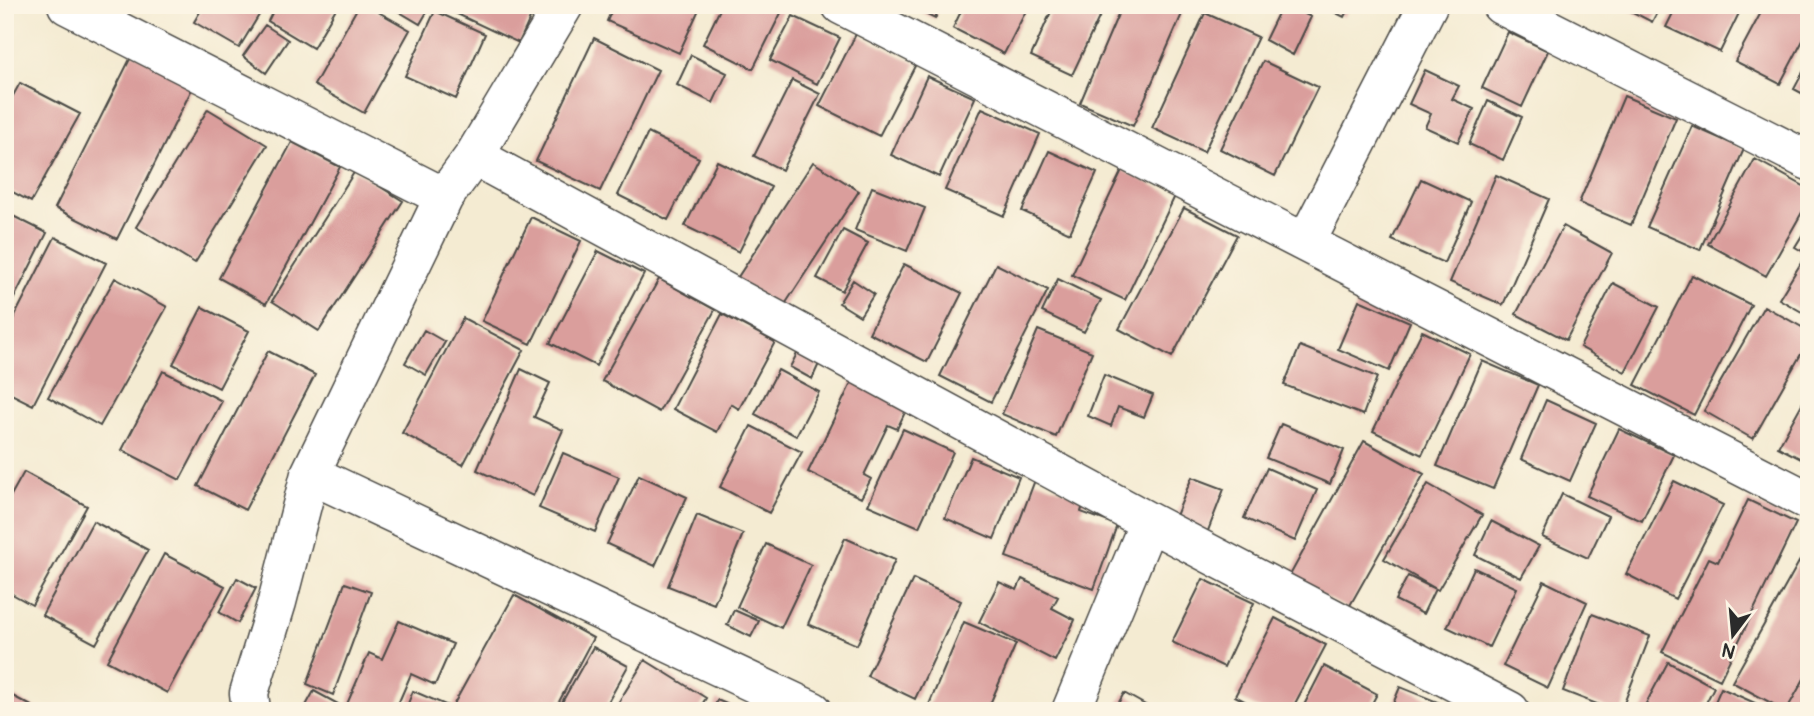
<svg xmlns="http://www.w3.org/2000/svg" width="1814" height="716" font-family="Pangolin,sans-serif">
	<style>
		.building { fill: #da9e9c }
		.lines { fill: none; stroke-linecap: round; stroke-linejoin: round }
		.street-casing { stroke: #494844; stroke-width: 41 }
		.street { stroke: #fff; stroke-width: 38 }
	</style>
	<rect width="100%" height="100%" fill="#fcf5e5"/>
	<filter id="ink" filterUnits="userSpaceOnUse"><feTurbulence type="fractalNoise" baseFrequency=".0143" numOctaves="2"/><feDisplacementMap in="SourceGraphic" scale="14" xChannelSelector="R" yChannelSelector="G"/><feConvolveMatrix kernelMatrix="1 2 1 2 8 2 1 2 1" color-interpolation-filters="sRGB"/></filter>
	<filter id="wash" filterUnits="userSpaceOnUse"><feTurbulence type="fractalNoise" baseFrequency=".00686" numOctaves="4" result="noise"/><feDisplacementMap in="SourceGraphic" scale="28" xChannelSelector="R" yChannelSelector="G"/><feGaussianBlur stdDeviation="1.57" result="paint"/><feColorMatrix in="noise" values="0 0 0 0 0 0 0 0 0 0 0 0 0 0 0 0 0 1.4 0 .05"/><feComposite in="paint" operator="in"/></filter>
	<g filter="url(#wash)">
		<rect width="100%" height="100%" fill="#f4ebd2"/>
		<g id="blocks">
			<path class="building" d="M204,5h39l16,10 -20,33 -45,-26z
				M276,5h62l-25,43 -45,-27z
				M359,5h7l44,25 -46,83 -50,-28z
				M388,5h43l-11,19z
				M459,5h77l-17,38 -64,-30z
				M614,5h87l-22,48 -72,-32z
				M722,5h63l-32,64 -50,-25z
				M907,5h34l-6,14z
				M964,5h65l-25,49 -51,-26z
				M1054,5h51l-33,70 -41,-19z
				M1122,5h39l21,9 -49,112 -53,-23z
				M1282,5h5l24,12 -18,38 -28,-15z
				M1320,5h30l-6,12z
				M1619,5h42l-9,17z
				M1677,5h66l-23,47 -54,-25z
				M1765,5h44v24l-29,55 -45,-23z
				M435,11l50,23 -29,65 -51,-23z
				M1205,13l53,24 -54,115 -52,-24z
				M793,16l47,22 -23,46 -47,-24z
				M265,25l23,15 -22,33 -23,-17z
				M1508,32l40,19 -26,56 -40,-19z
				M856,34l60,30 -37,72 -60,-30z
				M594,38l64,32 -58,121 -64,-30z
				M133,53l62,30 -78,156 -62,-31z
				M691,55l36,18 -14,30 -36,-18z
				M1263,61l55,26 -43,89 -55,-27z
				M1809,61v36l-15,-8z
				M1425,70l34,16 -7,13 22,10 -16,33 -33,-15 6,-13 -22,-10z
				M927,76l48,22 -36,79 -48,-22z
				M792,80l28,14 -38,76 -28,-14z
				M20,83l60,31 -49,88 -26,-14v-78z
				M1624,96l52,22 -45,107 -52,-22z
				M1488,101l34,16 -19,43 -34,-16z
				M982,108l58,26 -36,82 -59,-26z
				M208,109l59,36 -72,118 -59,-36z
				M1692,126l52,23 -44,101 -53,-23z
				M648,133l51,25 -31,62 -50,-25z
				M292,142l48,25 -74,137 -47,-26z
				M1049,151l48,22 -27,60 -48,-22z
				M1755,159l54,30v11l-43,76 -58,-32z
				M717,161l54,26 -32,65 -54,-26z
				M813,162l46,29 -77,118 -46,-29z
				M1122,170l53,26 -50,104 -53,-25z
				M355,171l48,30 -84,130 -47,-30z
				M1496,175l53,24 -46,106 -53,-23z
				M1421,179l50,23 -27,61 -52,-23z
				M872,187l53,21 -18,43 -52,-21z
				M1184,208l53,27 -65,122 -53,-28z
				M5,212l42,21 -42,83z
				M531,217l50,24 -50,103 -49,-23z
				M1809,224v31l-14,-8z
				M1563,226l49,27 -46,87 -50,-26z
				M843,230l25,13 -26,48 -25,-13z
				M55,237l51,26 -73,142 -28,-14v-56z
				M598,251l46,23 -48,92 -46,-23z
				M1801,263l8,4v49l-30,-17z
				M904,264l58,29 -35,69 -58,-29z
				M996,264l52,26 -57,112 -51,-26z
				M1692,275l59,30 -57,110 -59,-30z
				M115,278l52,29 -67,119 -52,-29z
				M659,279l56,31 -56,102 -57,-31z
				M1058,279l43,21 -17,32 -42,-20z
				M853,280l21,14 -14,22 -21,-13z
				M1613,283l46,24 -34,65 -45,-25z
				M1359,300l51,22 -21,49 -51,-22z
				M1764,306l45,25v9l-56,99 -49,-28z
				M202,307l47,24 -30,57 -46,-24z
				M722,314l53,28 -36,67 -8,-5 -14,28 -44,-23z
				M463,318l61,32 -61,115 -61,-32z
				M424,330l21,12 -19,33 -21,-12z
				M1038,330l54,22 -36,85 -54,-23z
				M1422,331l48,23 -48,101 -49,-24z
				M802,344l21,11 -11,24 -22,-12z
				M1300,346l77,31 -14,38 -79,-30z
				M268,351l47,24 -70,135 -47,-24z
				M1482,361l56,24 -45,104 -56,-23z
				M521,369l29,14 -16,34 29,13 -30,66 -56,-26z
				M778,370l41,22 -23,44 -41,-22z
				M163,371l59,30 -42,79 -58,-30z
				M855,375l55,27 -13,27 -9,-4 -24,50 7,4 -10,19 -53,-26z
				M1104,375l49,20 -9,22 -26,-10 -7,19 -23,-10z
				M1809,391v72l-31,-16z
				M1546,400l50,23 -26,58 -49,-22z
				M1281,424l63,26 -14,34 -64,-26z
				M751,426l51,26 -33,61 -49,-26z
				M903,429l50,23 -34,75 -51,-22z
				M1619,429l55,26 -32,66 -55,-25z
				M1364,441l60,33 -76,135 -59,-32z
				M563,453l56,24 -24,55 -56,-24z
				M971,457l48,20 -25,62 -49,-21z
				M1267,468l50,22 -22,51 -51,-23z
				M24,472l63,34 -55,99 -27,-15v-84z
				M639,475l48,22 -32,69 -48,-22z
				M1192,477l32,12 -18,47 -33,-13z
				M1035,480l50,18 -4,14 36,13 -23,64 -88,-32z
				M1674,481l49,24 -48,94 -49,-25z
				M1428,484l54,31 -44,75 -54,-31z
				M1562,494l46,22 -20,42 -46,-21z
				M1748,500l48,23 -76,157 -58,-28 47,-94 9,4z
				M697,515l46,19 -29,70 -46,-18z
				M93,521l55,29 -52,94 -54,-29z
				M1491,521l48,25 -18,32 -46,-23z
				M845,538l50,22 -38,85 -49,-21z
				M766,544l45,21 -30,63 -44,-21z
				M1809,544v126l-23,41 -54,-29z
				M164,554l61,32 -58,107 -60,-32z
				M1474,568l43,20 -28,59 -42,-20z
				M1408,576l27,13 -12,25 -28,-14z
				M237,578l19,10 -18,35 -19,-11z
				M913,579l48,22 -46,98 -48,-23z
				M1022,579l36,18 -6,11 23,12 -20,41 -76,-39 20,-40 18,8z
				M1203,579l51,24 -30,64 -52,-25z
				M1544,581l43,21 -39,86 -45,-22z
				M345,583l26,9 -38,103 -26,-11z
				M514,595l79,43 -39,73h-104z
				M734,610l25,11 -8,16 -24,-12z
				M1592,614l58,22 -29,75h-6l-52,-20z
				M1275,618l51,27 -35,66h-28l-28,-15z
				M399,621l54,23 -18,41 -24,-11 -16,37h-51l25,-58 13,6z
				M964,622l52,22 -29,67h-50l-9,-4z
				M593,647l35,19 -25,45h-46z
				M645,660l61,38 -8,13h-85z
				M1668,662l46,25 -12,24h-60z
				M1324,666l53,28 -9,17h-67z
				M1400,687l50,20 -1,4h-59z
				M1721,688l52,23h-62z
				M314,691l24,13 -3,7h-32z
				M413,691l35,15 -2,5h-41z
				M5,692l36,19h-36z
				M1124,693l32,18h-42z
				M717,700l26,11h-30z"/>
		</g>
	</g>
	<g filter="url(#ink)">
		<use href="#blocks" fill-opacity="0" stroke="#494844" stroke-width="2"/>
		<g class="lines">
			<defs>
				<path id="street" d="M67,5l377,192
					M841,5l968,496
					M1501,5l308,156
					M474,156l675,366 361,189
					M1306,242l122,-237
					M310,474l503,237
					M251,711l-2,-18 28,-91 33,-128 134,-277 30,-41 90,-151
					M1071,711l78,-189"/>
			</defs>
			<use href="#street" class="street-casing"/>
			<use href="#street" class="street"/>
		</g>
	</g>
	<rect width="1814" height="716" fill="none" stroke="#fcf5e5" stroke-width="28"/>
	<g transform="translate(1733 635) rotate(196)" stroke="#fcf5e5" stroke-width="5" paint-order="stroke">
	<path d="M0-5L12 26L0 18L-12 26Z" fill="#2b2b2b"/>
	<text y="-10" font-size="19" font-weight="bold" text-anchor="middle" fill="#2b2b2b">N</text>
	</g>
</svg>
